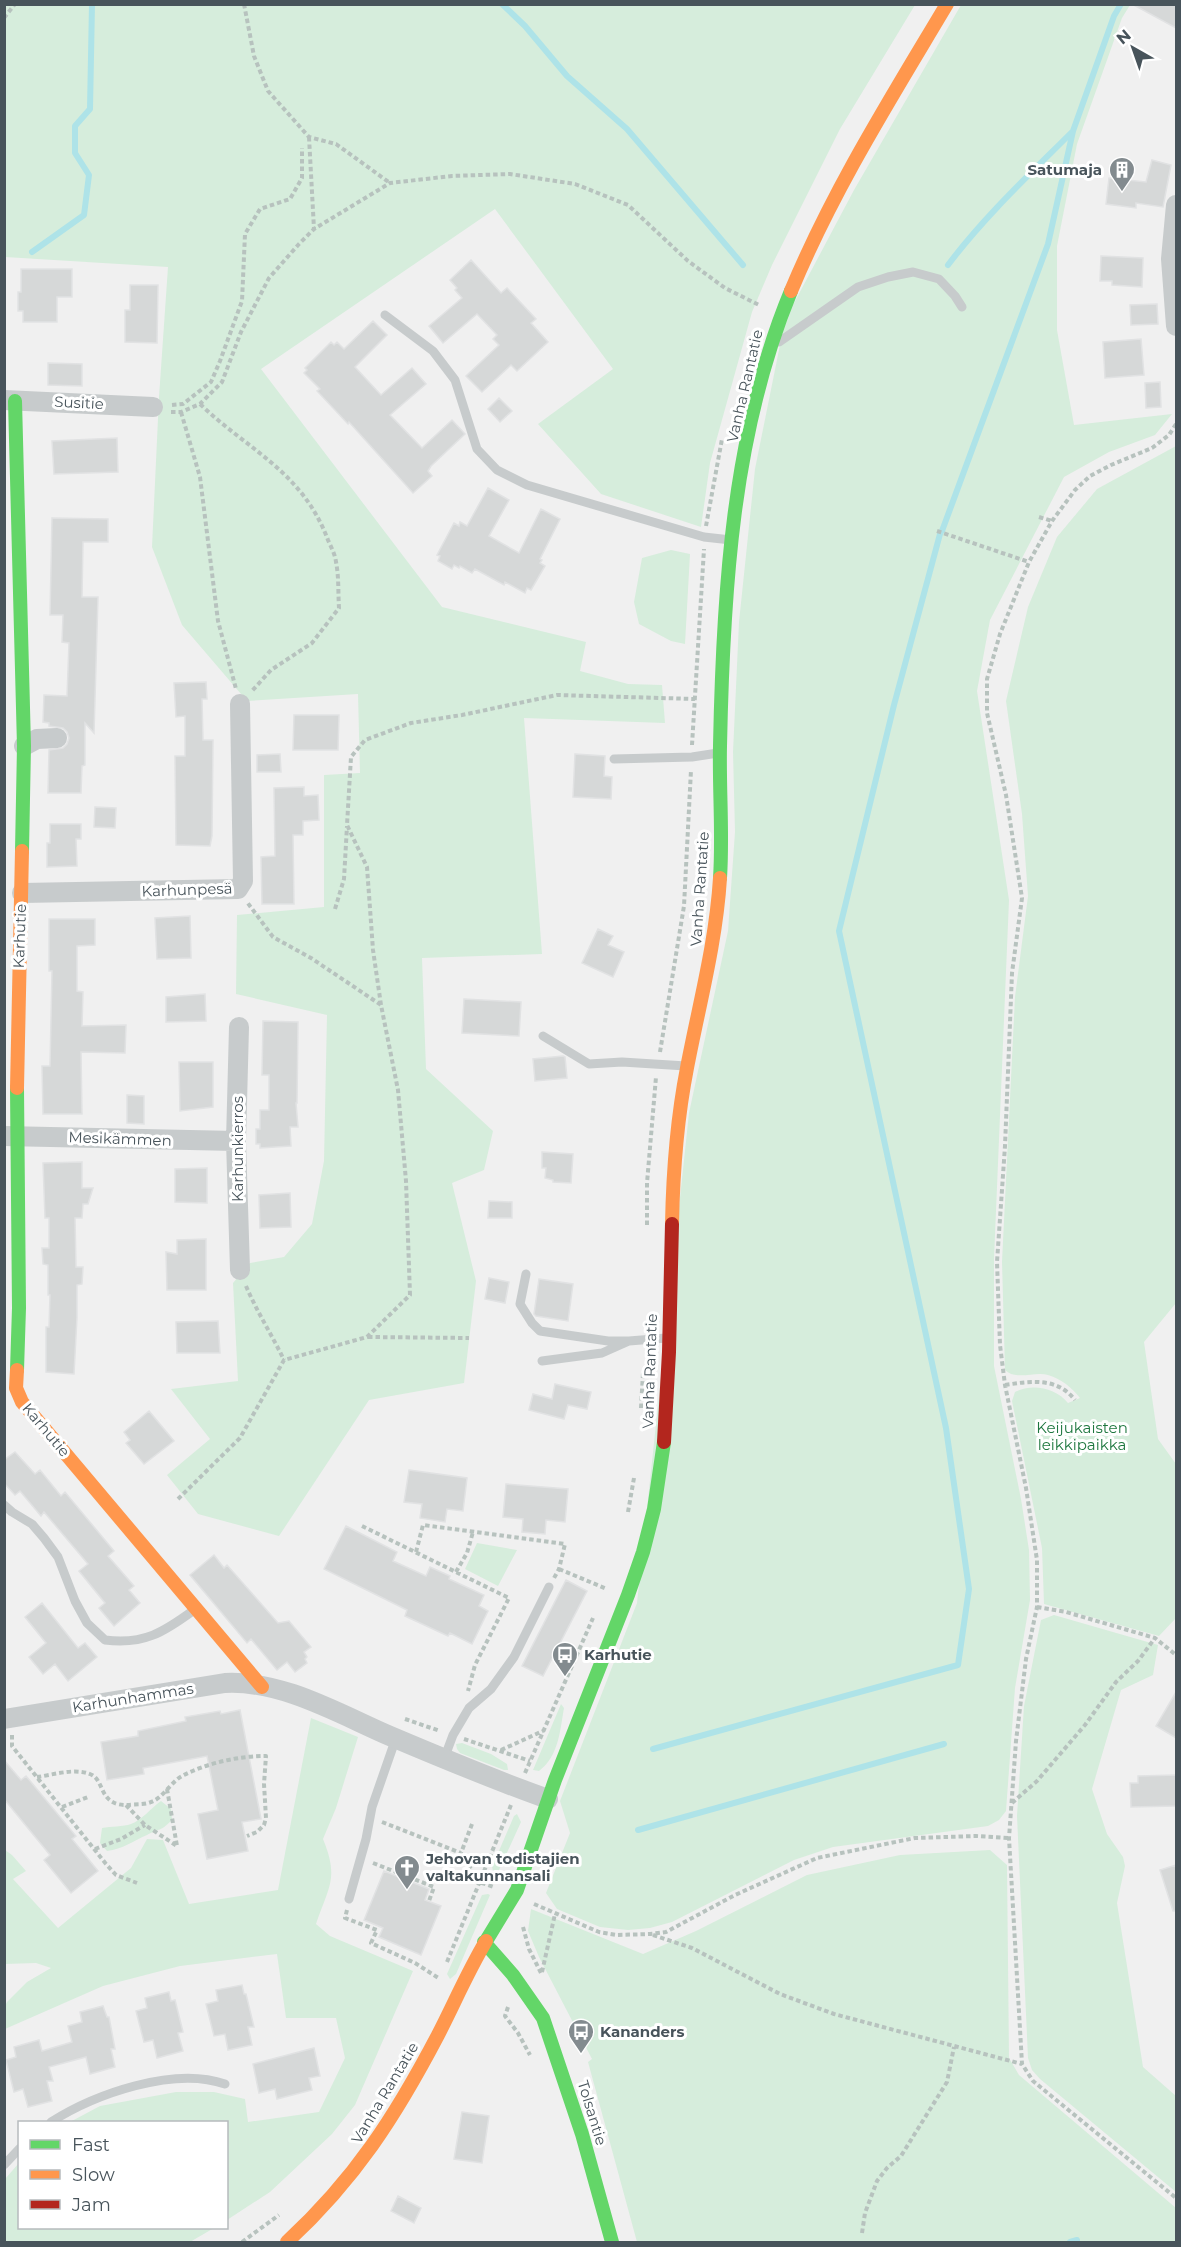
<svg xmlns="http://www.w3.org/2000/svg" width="1181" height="2247" font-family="Montserrat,sans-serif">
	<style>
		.green { fill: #d6eddc }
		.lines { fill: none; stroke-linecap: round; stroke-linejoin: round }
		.stream { stroke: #aee3e8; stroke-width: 6 }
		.building { fill: #d6d8d8; stroke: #e1e2e3; stroke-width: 1.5 }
		.path { stroke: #b7c2be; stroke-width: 4; stroke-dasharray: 4.5 3; stroke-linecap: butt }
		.lane { stroke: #c7cbcc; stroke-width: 9 }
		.street { stroke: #c7cbcc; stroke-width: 20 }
		.fast { stroke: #63d668; stroke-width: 14 }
		.slow { stroke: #ff974d; stroke-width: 14 }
		.jam { stroke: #b3261e; stroke-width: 14 }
		.labels { text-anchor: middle; stroke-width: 6; stroke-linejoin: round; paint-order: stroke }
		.poi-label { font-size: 15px; font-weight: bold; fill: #48545b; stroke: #fff; text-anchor: start }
		.street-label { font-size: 15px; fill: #48545b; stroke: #fff }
		.park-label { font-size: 15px; fill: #1e773f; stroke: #fff }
	</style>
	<rect width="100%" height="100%" fill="#f0f0f0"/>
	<path class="green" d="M4,5h911l-75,124 -68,136 -20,47 -42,151 -9,64 -100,-33 -63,-70 75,-55 -118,-160 -234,160 181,238 144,35 -6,29 48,13 34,1 3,38 -141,-5 18,236 -120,4 4,111 67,62 -9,39 -32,13 24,98 -12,102 -95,17 -90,136 -81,-22 -31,-39 43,-36 -39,-50 67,-8 -5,-98 17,-20 34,-6 28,-33 12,-63 3,-146 -91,-21 1,-79 87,-8v-132l36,-2 -2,-79 -111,7 -65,-76 -30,-78 7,-150 9,-130 -163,-10z
		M961,5h169l-8,13 -45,126 -20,102v84l17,95 98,-11 -17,21 -46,17 -45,25 -74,143 -13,71 32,209 -15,359v107l27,133 8,51 1,50 -15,88 -9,123 -7,9 -11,6 -155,21 -39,13 -122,62 -22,6 -22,2 -28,-3 -43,-18 -11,-16 24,-60 -10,-32 77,-198 52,-490 39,-182 7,-99 -2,-80 6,-130 16,-153 30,-149 69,-130z
		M1176,446v857l-32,39 14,97 18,25v154l-17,18 -115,-32 -2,-56 -30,-147 3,-9c17,-9 41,-4 53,11l12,-5c-8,-10 -18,-19 -32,-23 -13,-4 -32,6 -43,-5l-3,-108 13,-265 13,-101 -6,-82 -16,-113 22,-94 29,-70 40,-48z
		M671,550l19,4 -5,90 -14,-3 -32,-17 -5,-22 8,-44z
		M477,1543l40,7 -19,36 -33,-17z
		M1054,1615l104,30 -5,30 -32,15 -29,99 15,45 16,23 2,9 -8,37 26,164 33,29v96l-136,-113 -8,-9 -4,-12 -11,-242 7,-110 17,-86z
		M561,1704l3,4c-4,22 -5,48 -25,63l-6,-1z
		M311,1718l47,19 -22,71 -13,31c16,39 6,47 -7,85l14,12 83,35 -58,134 -23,29 -62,58 -43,28 -1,-98h-156l30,-16 76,-14h38l31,7 3,23 71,-10 26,-54 -9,-40h-50l-9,-64 -97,12 -77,20 -98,43v-23l2,-4 20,-20 24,-14 -15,-5 -31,1v-114l7,5 14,16 -13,8 45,49 73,-60 16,-29 16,1 26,64 89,-14z
		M462,1743l29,11 16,10 1,6h-4l-44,-17 -3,-4 -1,-5z
		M161,1801l10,8 1,11c-12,12 -12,8 -25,15 -14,6 -24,14 -40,16l-7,-8 2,-15c9,-2 21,-1 29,-4 11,-4 20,-16 30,-23z
		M517,1814l4,8 -26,57 -3,-12 22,-51z
		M990,1850l17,15 2,193 10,17 157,133v34h-539l-49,-180 4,-3 -53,-102 -11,-26 3,-22 112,45 53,-23 111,-56 93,-20z
		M488,1894l2,1 -34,79 -6,5 -3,-5 35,-79z
		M19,2163l1,65h194l-24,14h-185v-63z"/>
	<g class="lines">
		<path class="stream" d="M502,4l23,22 42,50 60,53 116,136
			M32,252l52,-37 5,-40 -14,-22v-27l15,-17 2,-105
			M948,265c36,-48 81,-90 124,-133
			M942,531l106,-287 25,-113 41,-115 7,-12
			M653,1749l305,-84 11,-76 -23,-161 -107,-497 55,-226 46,-171
			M638,1830l306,-86
			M1070,2242l7,-2"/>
	</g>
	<path class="building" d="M1132,4h44v24z
		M1152,160l19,5 -8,42 -27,-4v5l-30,-4 3,-26 37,4z
		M1101,256l42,2 -1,29 -30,-2v-4h-12z
		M471,260l30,33 6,-5 29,31 -5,4 17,19 -31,29 -6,-6 -29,27 -16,-16 33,-31 -6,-6 4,-4 -20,-21 -34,29 -14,-17 33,-28 -7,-8 2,-2 -7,-8z
		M21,269h51v28h-15v25h-34v-11h-5v-19h3z
		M130,285h28l-1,58 -32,-1v-32h5z
		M1157,304l1,20 -27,1 -1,-20z
		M373,321l14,14 -32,32 26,28 31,-27 14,16 -36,31 32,33 30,-28 13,14 -34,32 -3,5 4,5 -19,17 -64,-71 -1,2 -31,-33 3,-2 -16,-16 3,-3 -2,-2 26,-26 3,3 3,-3 7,7z
		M1141,339l3,36 -39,3 -2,-36z
		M48,363l34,1v22l-34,-1z
		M1160,382l1,25 -15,1 -1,-25z
		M499,398l13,13 -12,11 -12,-13z
		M117,438l1,34 -64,2 -2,-33z
		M488,488l21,12 -20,36 30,17 22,-44 19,10 -20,40 2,1 -2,3 5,3 -14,24 -4,-2 -2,5 -20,-11 -1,3 -29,-16 -3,4 -12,-7 -1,2 -5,-3 -2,4 -14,-8 2,-5 -3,-1 17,-32 5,3 1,-4 7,4z
		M52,518l56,1v23h-25l-1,55h16l-4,136 -9,-10v42l-3,1 -1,27h-33l1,-43 14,-2 4,-4 2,-6 -2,-6 -4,-4 -14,-2v-3l-6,-1 1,-27 23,1 2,-53 -7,-1 1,-27h-13z
		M206,682l1,17h-5l1,41h10l-1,96 -2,10 -34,-1 -1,-89h10v-40l-9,1 -2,-34z
		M294,715h45l-1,35h-45z
		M280,754l1,18h-24v-17z
		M575,754l30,2 -1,20 8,1 -1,22 -38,-2z
		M304,787v9l14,-1 1,25 -16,1v14h-10l1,69h-32l-1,-47 14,-1 -1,-68z
		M95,807l21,1 -1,20 -21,-1z
		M50,824h31v15h-5l1,27 -30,1v-24h3z
		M190,916l1,42 -34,1 -2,-41z
		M49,919h46v26l-18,1v45l6,1 -1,34 44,-1 -1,28 -44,-1 1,62h-39l-1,-48h8l2,-95h-3z
		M598,929l15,7 -5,9 16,7 -11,25 -31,-14z
		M205,994l1,27 -40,1v-25z
		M464,999l57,3 -2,34 -57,-3z
		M263,1021l35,1 -1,81h-1l2,24h-8l1,19 -31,2v-4h-4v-15h4v-19h9v-35h-7z
		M563,1056l2,1 2,21 -32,3 -2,-22z
		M179,1062h34v45l-33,4z
		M127,1095l17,1v28l-17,-1z
		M542,1152l31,2 -2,29 -18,-1v-2l-8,-2 1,-10h-4z
		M82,1162v26h11l-5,16h-5l-1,14h-7l1,49h7l-1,17 -5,1v32l-3,57 -28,-2v-45h3l1,-32h-2v-30l-5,-1 -1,-16h7v-30h-4l-2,-55z
		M207,1168v35l-32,-1v-33z
		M290,1193l1,34 -31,1 -1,-33z
		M489,1201l23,1v16h-24z
		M206,1239v51h-39l-1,-38 11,2v-14z
		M489,1278l20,4 -4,21 -20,-4z
		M539,1279l34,5 -5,37 -32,-5 -2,-2z
		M218,1321l2,32h-43l-1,-31z
		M555,1384l36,8 -4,17 -19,-4 -4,14 -35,-9 4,-16 19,5z
		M149,1411l25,30 -30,23 -18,-21 4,-3 -6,-8z
		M15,1452l20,22 5,-4 21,26 4,-4 49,59 -6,5 26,30 -5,4 11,13 -26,23 -15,-18 6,-5 -26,-32 9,-7 -44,-52 -3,4 -21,-25 -5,4 -11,-12v-23z
		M409,1470l58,8 -4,33 -16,-2 -2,13 -25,-4 2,-14 -18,-2z
		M506,1484l62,5 -3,33 -19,-2 -1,14 -23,-2 1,-13 -20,-2z
		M346,1526l51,26 -4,9 33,15 4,-9 20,9 -1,3 35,16 -5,11 9,5 -16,33 -22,-11 -2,3 -43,-20 2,-6 -83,-41z
		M214,1555l10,13 3,-3 51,58 11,-2 22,26 -7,5 3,5 -2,2 2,4 -12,9 -8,-10 -10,8 -26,-31 -4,4 -57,-68z
		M566,1580l21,11 -44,85 -21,-10z
		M42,1603l36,45 7,-5 12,14 -29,24 -13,-17 -12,10 -14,-17 17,-14 -21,-26z
		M1176,1692v46l-20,-12z
		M240,1710l21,109 -19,3 6,29 -41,8 -9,-45 20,-4 -11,-54 -64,12 1,6 -37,6 -6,-38 37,-6v-5l48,-10 -1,-4 35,-6 1,3z
		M4,1760l17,20 5,-4 50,60 -4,3 26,32 -27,22 -27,-33 6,-5 -46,-56z
		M1176,1775v31l-45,1 -1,-24h8v-7z
		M1176,1865v46h-3l-13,-41z
		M384,1871l45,18 -4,11 16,6 -20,49 -42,-18 4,-9 -19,-8z
		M242,1985l2,9h2l8,33h-6l4,18 -24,5 -3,-16 -11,2 -8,-32 12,-3 -2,-11z
		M169,1992l2,9 4,-1 8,32 -5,1 5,18 -26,7 -4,-18 -9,2 -8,-31 11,-3 -2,-10z
		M103,2006l4,11h2l6,32h-4l4,18 -25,7 -4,-17 -37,10 4,14h-6l5,20 -24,6 -5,-18 -9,3 -8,-32 10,-3 -2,-10 25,-7 3,11 30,-9 -4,-16 14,-4 -2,-10z
		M314,2048l6,28 -11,2 3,12 -35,9 -2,-10 -16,4 -6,-29z
		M462,2112l27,4 -7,47 -28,-4z
		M398,2196l23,12 -7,15 -23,-12z"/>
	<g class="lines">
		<path class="path" d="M244,4l10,52 14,35 41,46 27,7 54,39
			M4,18l11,-14
			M309,137l5,92
			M200,404c49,47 102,67 128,136 3,7 7,14 8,22 3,15 2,31 3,46l-27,35 -41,27 -20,22
			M172,405l11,-1 28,-22 9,-21 22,-60 3,-67 15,-25 30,-10 12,-21v-30
			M171,412h10l19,-8 22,-22 19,-50 28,-54 30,-34 15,-15 76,-46 62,-7 58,-2 65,10 53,21 60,56 37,27 34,17
			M181,412l19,65 18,144 18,68
			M1176,424l-7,11 -17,13 -41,17 -21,11 -15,14 -23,31 -23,41 -29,72 -13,45v34l19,82 16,103 -10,75 -7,173 -8,116 3,83 5,40 21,103 11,72v47l-11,52 -10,82 -7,97 13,226 11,17 143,117
			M1039,517l13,4
			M706,526l16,-87
			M937,531l92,31
			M692,745l12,-196
			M335,909l9,-30 3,-53
			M381,1005l-8,-55 -6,-83 -20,-42 4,-68 14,-17 46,-17 51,-8 95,-20 138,4
			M660,1052l24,-146 7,-136
			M647,1225v-42l9,-106
			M246,1286c11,26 26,49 38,74
			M368,1337l101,1
			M1005,1385c26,-4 52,-8 70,15
			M641,1408l2,-35
			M178,1499l62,-61 44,-78 83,-23 43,-42 -4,-114 -8,-91 -17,-85 -70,-47 -38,-21 -26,-35
			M628,1512l6,-34
			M362,1526l147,72 -34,67 -7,26
			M416,1552l7,-27 142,19 -6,25 -5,9
			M559,1569l48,20
			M456,1572l11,-19 6,-21
			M1037,1607l29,5 89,26 21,17
			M405,1719l35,12
			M12,1735v11l94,118 10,11 21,8
			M464,1739l66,22
			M501,1750l42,-19
			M525,1773l68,-155
			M37,1777c16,-2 39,-10 55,-2 13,7 7,31 36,30 6,-1 17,0 23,-3 12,-4 20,-20 31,-26 25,-13 56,-20 84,-20l-2,28 2,34 -2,7 -7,7 -10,4
			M167,1789l10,57
			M1012,1803l25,-22 48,-56 31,-43 22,-21 17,-23
			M126,1805l19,20 32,21
			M62,1807l26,-10
			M382,1822l79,31
			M472,1824l-11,29 18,29 15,5
			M95,1849l26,-10 24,-14
			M373,1863l61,24 -5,14
			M534,1904l65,28 18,3 33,-1 16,-2 69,-37 82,-37 98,-20 61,-2 33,2
			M347,1910l-2,8 32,12 -6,13 44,20 25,16
			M523,1927l6,22 12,24
			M653,1935l39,13 88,46 54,20 188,50
			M447,1962l64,-157
			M542,1972l13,-58
			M508,2007l-3,9 13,17 12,22
			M862,2233l3,-20 12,-32 10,-13 14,-12 46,-74 7,-35
			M242,2242l37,-27"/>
		<path class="lane" d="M385,315l48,36 22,29 22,69 20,21 30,15 177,52 27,3
			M779,342l79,-55 30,-10 25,-5 26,7 16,17 7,11
			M614,759l78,-2 26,-4
			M543,1036l46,28 33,-2 64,4
			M526,1274l-6,30 12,19 8,8 68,10h21
			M542,1361l60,-8 27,-12 37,-3
			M4,1505l8,7 20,12 12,14 14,19 17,44 12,22 18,17c39,5 59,-8 89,-30
			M444,1759l9,-24 16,-27 22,-19 23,-32 35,-70
			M349,1899l17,-60 6,-32 24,-69
			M51,2122c44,-28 123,-56 174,-38
			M4,2165l16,-17"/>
		<path class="street" d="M1176,205l-5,54 5,67
			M4,400l149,7
			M24,746l13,-7 20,-1
			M22,893l216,-4 5,-8 -3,-177
			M239,1027l-3,114 4,129
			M4,1136l232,5
			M4,1719l221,-36c57,-3 114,31 165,53 52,22 104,44 158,63"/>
		<path class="fast" d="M15,401l9,345 -2,105
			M720,878c3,-44 -1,-88 0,-132 3,-152 12,-313 71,-455
			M17,1370l2,-62 -2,-220
			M486,1941l31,-51 38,-110 73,-185 15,-43 11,-43 10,-67
			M484,1942l29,33 30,43 39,116 30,108"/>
		<path class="slow" d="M791,291c42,-101 100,-193 156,-287
			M17,1088l5,-237
			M672,1224c1,-52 5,-105 15,-156 12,-63 29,-125 33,-190
			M17,1370l-1,18 6,14 240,285
			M287,2242c68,-63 108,-125 151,-207 16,-31 30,-64 48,-94"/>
		<path class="jam" d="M664,1442l5,-90 3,-128"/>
	</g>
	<defs>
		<symbol id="building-pin" viewBox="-11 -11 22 30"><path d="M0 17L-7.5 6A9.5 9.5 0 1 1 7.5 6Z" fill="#838b8f" stroke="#fff"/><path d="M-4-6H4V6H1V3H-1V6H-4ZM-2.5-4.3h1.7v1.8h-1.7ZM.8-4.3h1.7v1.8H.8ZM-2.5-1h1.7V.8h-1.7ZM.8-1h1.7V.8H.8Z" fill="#fff"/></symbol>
		<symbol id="bus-pin" viewBox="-11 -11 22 30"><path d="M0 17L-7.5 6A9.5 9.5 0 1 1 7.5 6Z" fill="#838b8f" stroke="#fff"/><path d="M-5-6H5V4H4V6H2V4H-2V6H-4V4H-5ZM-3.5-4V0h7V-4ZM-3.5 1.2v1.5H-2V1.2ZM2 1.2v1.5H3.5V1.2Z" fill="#fff"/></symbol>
		<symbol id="church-pin" viewBox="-11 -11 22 30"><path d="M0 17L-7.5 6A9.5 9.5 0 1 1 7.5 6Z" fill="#838b8f" stroke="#fff"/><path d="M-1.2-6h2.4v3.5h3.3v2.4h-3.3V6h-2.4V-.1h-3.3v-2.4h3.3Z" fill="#fff"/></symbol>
	</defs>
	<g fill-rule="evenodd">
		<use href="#building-pin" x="1107" y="155" width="30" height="40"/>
		<use href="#bus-pin" x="550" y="1640" width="30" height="40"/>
		<use href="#church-pin" x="392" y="1853" width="30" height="40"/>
		<use href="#bus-pin" x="566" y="2017" width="30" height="40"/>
	</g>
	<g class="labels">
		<g class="poi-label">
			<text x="1102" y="175" text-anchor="end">Satumaja</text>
			<text x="584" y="1660">Karhutie</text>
			<text x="426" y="1864">Jehovan todistajien<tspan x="426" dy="17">valtakunnansali</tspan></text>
			<text x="600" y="2037">Kananders</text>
		</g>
		<g class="street-label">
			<text transform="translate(745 386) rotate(-77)" y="5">Vanha Rantatie</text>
			<text transform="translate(79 403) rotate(3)" y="5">Susitie</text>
			<text transform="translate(700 889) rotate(-86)" y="5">Vanha Rantatie</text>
			<text transform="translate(187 890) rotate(-2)" y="5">Karhunpesä</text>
			<text transform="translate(20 936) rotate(-88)" y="5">Karhutie</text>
			<text transform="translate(120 1139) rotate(2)" y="5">Mesikämmen</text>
			<text transform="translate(238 1149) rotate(-90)" y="5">Karhunkierros</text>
			<text transform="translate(650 1371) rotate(-88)" y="5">Vanha Rantatie</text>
			<text transform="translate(46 1430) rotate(50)" y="5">Karhutie</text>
			<text transform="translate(133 1698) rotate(-9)" y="5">Karhunhammas</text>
			<text transform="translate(385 2093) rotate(-59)" y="5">Vanha Rantatie</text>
			<text transform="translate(592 2113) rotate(73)" y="5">Tolsantie</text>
		</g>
		<g class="park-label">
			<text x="1082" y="1433">Keijukaisten<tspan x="1082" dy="17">leikkipaikka</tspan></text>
		</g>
	</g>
	<rect width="1181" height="2247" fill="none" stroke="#48545b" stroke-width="12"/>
	<rect x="18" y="2121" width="210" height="108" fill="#ffffff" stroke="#b6bbbd" stroke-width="1.5"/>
	<rect x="30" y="2140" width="30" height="9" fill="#63d668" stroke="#b6bbbd" stroke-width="1.5"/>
	<text x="72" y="2151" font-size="18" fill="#48545b">Fast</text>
	<rect x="30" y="2170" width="30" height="9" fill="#ff974d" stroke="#b6bbbd" stroke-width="1.5"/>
	<text x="72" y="2181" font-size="18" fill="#48545b">Slow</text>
	<rect x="30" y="2200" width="30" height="9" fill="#b3261e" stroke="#b6bbbd" stroke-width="1.5"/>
	<text x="72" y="2211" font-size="18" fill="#48545b">Jam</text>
	<g transform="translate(1133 48) rotate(320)" stroke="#ffffff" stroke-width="4.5" paint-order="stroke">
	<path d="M0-4.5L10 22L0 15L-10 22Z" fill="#48545b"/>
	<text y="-9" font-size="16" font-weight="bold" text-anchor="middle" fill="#48545b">N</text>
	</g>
</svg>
